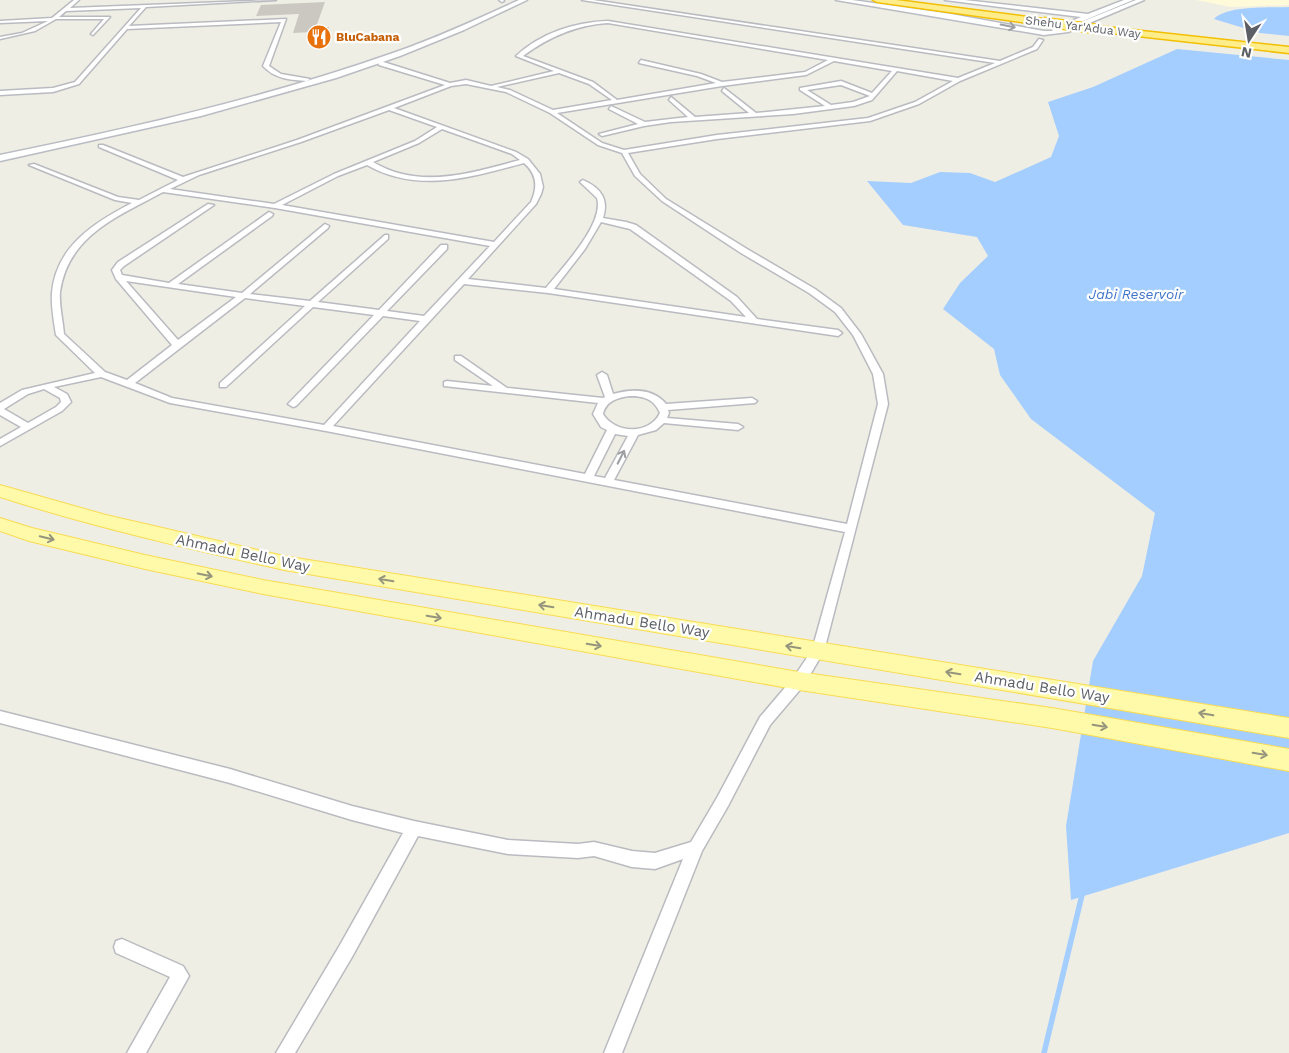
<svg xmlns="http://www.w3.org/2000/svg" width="1289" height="1053" font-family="'Work Sans',sans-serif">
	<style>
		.commercial { fill: #fffad9 }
		.water { fill: #a4ceff }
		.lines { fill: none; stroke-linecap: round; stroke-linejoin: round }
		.stream { stroke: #a4ceff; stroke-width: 5.5 }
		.building { fill: #cac8c1 }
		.street-casing { stroke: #b9bbc1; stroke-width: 3 }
		.secondary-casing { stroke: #b9bcc3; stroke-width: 3 }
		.primary-casing { stroke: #f9db53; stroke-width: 2 }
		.highway-casing { stroke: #f3bf00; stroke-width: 3 }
		.street { fill: #fff; fill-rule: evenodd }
		.secondary { fill: #fff; fill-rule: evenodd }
		.primary { fill: #fffaa9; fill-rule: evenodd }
		.highway { fill: #ffed8b; fill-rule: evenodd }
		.highway-bridge-casing { stroke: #f3bf00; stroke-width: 11; stroke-linecap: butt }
		.highway-bridge { stroke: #ffed8b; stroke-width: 9 }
		.oneway { stroke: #9d9fa3 }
		.oneway2 { stroke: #95957d }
		.labels { text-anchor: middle; stroke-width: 4.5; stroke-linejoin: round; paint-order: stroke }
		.far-street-label { font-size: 12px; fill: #5c5f65; stroke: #fff }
		.far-food-label { font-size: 12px; font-weight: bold; fill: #c56008; stroke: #fff; text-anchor: start }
		.far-water-label { font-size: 14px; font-style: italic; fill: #3f75ca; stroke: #fff }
		.street-label { font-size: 15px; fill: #5c5f65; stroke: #fff }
	</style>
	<rect width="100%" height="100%" fill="#efeee4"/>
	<path class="commercial" d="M1196,0h93v5l-58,2z"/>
	<path class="water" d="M1289,7v29l-29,-3 -46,-14c13,-14 57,-11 75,-12z
		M1177,49l112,11v773l-218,67 -5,-74 27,-165 49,-85 13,-63 -124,-94 -31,-44 -6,-26 -51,-40 17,-26 28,-27 -11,-19 -74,-12 -36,-44 44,2 29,-11 30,1 25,9 56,-25 8,-21 -11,-34 45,-15z"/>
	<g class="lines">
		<path class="stream" d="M1044,1053l38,-158"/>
	</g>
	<path class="building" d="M325,2l-9,25h13l-4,14 -15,1 3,-10 -20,1 6,-19 -43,2 5,-11z"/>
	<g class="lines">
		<defs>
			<path id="street" d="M74,0h5l-9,8 206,-8 -130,7 -17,19 157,-7 -17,47 12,8 29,5 -3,2c-16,-1 -32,-2 -44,-15l18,-44 -154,7 -48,55 -26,8 -53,3v-4l53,-3 22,-6 66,-74 -75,3 -7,6h51l-17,18 -2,-1 13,-15h-48l-21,12 -35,8v-2l22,-4 26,-12 -48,2v-2l52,-3z
				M499,0h4l1,1 -2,1z
				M582,0h11l407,61 33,-14 6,-8 4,1 -6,9 -77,32 -41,23 -49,17 -153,18 -89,14 12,21 26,25 81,50 68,40 26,19 20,26 22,40 5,30 -64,247 -20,34 -34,40 -42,81 -26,45 -80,202h-18l79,-194 -28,10 -23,-2 -38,-11 -16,2 -70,-4 -90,-18 -66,121 -57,96h-19l64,-108 63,-112 -51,-13 -122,-37 -230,-60v-12l230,58 122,37 62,15 94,19 70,4 16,-2 38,9 23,2 36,-11 27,-46 42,-79 34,-40 18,-27 33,-118 -519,-101 -156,-28 -69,-26 -47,10 13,7 4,8 -9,9 -62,35v-7l21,-12 -21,-12v-12l22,-13 73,-17 -39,-38c-2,-13 -5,-29 -4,-42 4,-47 43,-71 80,-90l-17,-3 -86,-35 5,-1 84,33 21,3 39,-20 -79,-33v-2h4l80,32 114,-37 148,-55 -66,-20 -2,-5 73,23 16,-3 25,6 63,-15 -38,-15c25,-23 59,-34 92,-35l350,57 37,-15zM608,23l220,37 -23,12 -83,10 -21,-8 -60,-14 -2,3 58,13 19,7 -99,17 -24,-18 -70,-26c26,-19 53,-31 85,-33zM834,61l58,10 -20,22 -31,-12 -41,7v2l25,16 -69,7 -32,-25 -2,3 27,22 -54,4 -24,-20 -2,3 19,17 -43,5 -34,-16 -2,3 29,15 -39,10 3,2 42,-10 27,-4 122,-8 61,-8 18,-6 25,-29 56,10 -38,21 -47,16 -151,17 -93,15 -22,-7 -45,-30 165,-27 84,-11zM559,73l30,11 23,16 -59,10 -43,-20 -13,-3zM466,84l40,8 44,21 48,32 24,8 13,23 27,25 79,52 68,40 26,19 18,23 20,39 5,30 -31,120 -233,-44 24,-45 18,-5 8,-7 74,7 5,-3 -5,-3 -71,-6 2,-5 -1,-3 87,-7 2,-2 -5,-3 -86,6c-13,-16 -35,-15 -53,-10l-6,-19 -5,-3 -5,3 8,22 -2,1 -96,-10 -46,-32h-6v4l38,26 -46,-5 -3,1v4l154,17 -5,11 8,13 6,3 -22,44 -252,-48 131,-142 84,9 290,43 4,-3 -4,-3 -81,-11 -20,-22 -101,-72 -10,-3 -23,-4c6,-19 -2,-30 -20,-38l-3,2 1,1 16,15c8,26 -36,71 -51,90l-78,-9 68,-75 5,-10 2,-7 -3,-13 -12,-15 -12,-7 -122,-44 57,-22zM841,85l29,11 -17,6 -22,3 -24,-15zM389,110l48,17 -22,14 -81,33 -60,30 -104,-15 29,-14 102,-33zM442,129l70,25 8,6c-49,13 -101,30 -147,2l46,-19zM524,163c13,11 14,24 7,39l-37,40 -212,-37 56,-29 29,-11c51,29 104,12 157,-2zM163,192l112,16 215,38 -66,70 -37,-5 60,-62v-4h-6l-62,65 -61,-8 70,-63v-4h-3l-75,66 -60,-7 78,-66 1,-2 -4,-2 -83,69 -64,-9 94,-68 1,-2 -4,-2 -100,71 -47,-8 -2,-5 4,-4 90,-61 -6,-1 -90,58 -6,8 4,9 56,66 -45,35 -22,-8 -41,-38c-1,-13 -5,-29 -4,-42 8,-57 59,-76 103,-100zM601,222l29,7 101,72 15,16 -192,-28 31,-40zM126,281l110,16 -58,43zM245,298l60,8 -85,77v4h6l87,-80 61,8 -84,87 -2,2 5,3 3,-1 87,-90 37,5 -96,104 -152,-27 -37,-15zM44,389l16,9 1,4 -5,5 -28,16 -24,-14 24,-15zM629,396c15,0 25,3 31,17 -11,23 -46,20 -57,1 3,-13 14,-16 26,-18zM615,434l13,2 -23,42 -11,-2z
				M122,939l61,27 6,10 -43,77h-19l43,-76 -54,-24 -2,-6 2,-6z"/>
			<path id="secondary" d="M519,0h8l-63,30 -64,26 -64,22 -135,38 -201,45v-6c133,-27 265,-57 393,-102 43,-15 85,-34 126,-53z
				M836,0h16l99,14 93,17h8l1,-2 28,-12 -136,-17h19l124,14 36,-14h9l-72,30 75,-30h8l-76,32 -24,3z"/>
			<path id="primary" d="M0,485l106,30 178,41 1005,162v20l-1005,-168c-95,-21 -191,-43 -284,-73z
				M0,518l32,10 113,27 118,25 536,92 253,36 237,41v22l-237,-43 -253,-38 -536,-96 -118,-25 -116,-28 -29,-10z"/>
			<path id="highway" d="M873,0h23l147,19 4,3 -4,3 -166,-23z
				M1096,26l193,21v6l-196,-22 -1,-2z"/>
		</defs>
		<use href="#street" class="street-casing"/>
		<use href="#secondary" class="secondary-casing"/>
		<use href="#primary" class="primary-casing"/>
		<use href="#highway" class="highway-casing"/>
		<use href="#street" class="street"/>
		<use href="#secondary" class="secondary"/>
		<use href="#primary" class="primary"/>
		<use href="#highway" class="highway"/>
		<defs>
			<path id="highway-bridge" d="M1043,22l53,7"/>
		</defs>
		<use href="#highway-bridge" class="highway-bridge-casing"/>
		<use href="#highway-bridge" class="highway-bridge"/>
	</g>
	<defs><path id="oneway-shaft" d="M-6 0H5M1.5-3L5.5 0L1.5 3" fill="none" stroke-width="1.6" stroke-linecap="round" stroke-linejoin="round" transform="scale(1.25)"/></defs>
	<g class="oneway">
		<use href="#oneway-shaft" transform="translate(1008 26) rotate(11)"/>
		<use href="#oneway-shaft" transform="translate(621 457) rotate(-63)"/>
	</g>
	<g class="oneway2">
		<use href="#oneway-shaft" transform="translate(47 538) rotate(14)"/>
		<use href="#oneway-shaft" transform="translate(205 575) rotate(12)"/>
		<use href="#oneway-shaft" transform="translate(386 580) rotate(-171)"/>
		<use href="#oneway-shaft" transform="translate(546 606) rotate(-171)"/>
		<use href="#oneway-shaft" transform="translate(434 617) rotate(10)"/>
		<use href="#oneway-shaft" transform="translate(594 645) rotate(10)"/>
		<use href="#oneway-shaft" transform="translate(793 647) rotate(-171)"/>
		<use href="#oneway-shaft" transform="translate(953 673) rotate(-171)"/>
		<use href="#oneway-shaft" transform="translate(1206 714) rotate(-171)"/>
		<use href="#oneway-shaft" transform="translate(1100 726) rotate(10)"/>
		<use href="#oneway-shaft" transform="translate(1260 754) rotate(10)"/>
	</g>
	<defs>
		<symbol id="restaurant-disc" viewBox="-11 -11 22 22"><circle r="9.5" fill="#e8710a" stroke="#fff"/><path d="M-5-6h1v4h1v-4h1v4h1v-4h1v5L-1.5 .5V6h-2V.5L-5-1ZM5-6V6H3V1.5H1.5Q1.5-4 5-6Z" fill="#fff"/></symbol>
	</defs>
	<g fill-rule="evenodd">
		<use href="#restaurant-disc" x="305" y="23" width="28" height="28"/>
	</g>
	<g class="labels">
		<g class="far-street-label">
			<text transform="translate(1083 27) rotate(7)" y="4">Shehu Yar'Adua Way</text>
		</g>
		<g class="far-food-label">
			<text x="336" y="41">BluCabana</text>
		</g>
		<g class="far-water-label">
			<text x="1136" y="299">Jabi Reservoir</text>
		</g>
		<g class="street-label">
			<text transform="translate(243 553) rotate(12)" y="5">Ahmadu Bello Way</text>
			<text transform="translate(642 622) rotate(9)" y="5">Ahmadu Bello Way</text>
			<text transform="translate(1042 687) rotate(9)" y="5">Ahmadu Bello Way</text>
		</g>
	</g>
	<g transform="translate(1249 40) rotate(192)" stroke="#ffffff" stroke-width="4" paint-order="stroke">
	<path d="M0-4L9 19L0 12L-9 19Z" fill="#5c5f65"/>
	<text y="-8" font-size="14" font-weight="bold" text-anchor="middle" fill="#5c5f65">N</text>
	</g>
</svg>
